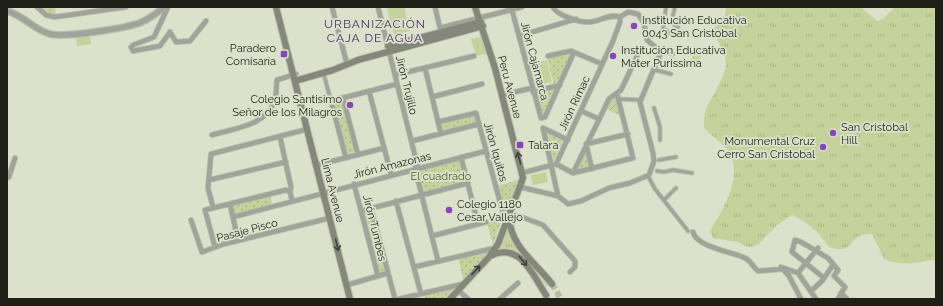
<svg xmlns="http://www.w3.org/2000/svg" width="943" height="306" font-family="Raleway,sans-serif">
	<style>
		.grass { fill: url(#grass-tufts) }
		.park { fill: url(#park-dots) }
		.garden { fill: url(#garden-furrows) }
		.pitch { fill: #c5d29c }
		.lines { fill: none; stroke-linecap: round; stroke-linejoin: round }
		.secondary-tunnel { stroke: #b6baa8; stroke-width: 6; stroke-dasharray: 6 3; stroke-linecap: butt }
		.pedestrian-casing { stroke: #babeac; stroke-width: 5 }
		.minor-casing { stroke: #babeac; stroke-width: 6 }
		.tertiary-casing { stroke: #babeac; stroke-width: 8 }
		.secondary-casing { stroke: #babeac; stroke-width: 8 }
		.pedestrian { stroke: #a1a49b; stroke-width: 3 }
		.minor { stroke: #a1a49b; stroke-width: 4.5 }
		.tertiary { stroke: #a1a49b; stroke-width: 5.5 }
		.secondary { stroke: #84877a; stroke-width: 6 }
		.oneway { stroke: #42443a }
		.poi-dot { fill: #8547bc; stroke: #dce1cc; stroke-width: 1.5 }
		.labels { text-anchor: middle; stroke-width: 3.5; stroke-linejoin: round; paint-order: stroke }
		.poi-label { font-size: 11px; fill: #1e2018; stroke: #dce1cc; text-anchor: start }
		.street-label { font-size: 11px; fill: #1e2018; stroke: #dce1cc }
		.park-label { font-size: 11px; fill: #515c21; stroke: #dce1cc }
		.neighbourhood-label { font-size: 12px; letter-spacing: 1px; fill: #4e316b; stroke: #dce1cc }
	</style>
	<defs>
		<pattern id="grass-tufts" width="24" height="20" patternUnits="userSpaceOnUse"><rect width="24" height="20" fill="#c5d29c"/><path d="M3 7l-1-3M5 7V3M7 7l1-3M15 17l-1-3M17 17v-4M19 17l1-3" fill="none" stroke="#a9b486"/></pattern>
		<pattern id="park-dots" width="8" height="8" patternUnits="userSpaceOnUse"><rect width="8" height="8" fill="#c5d29c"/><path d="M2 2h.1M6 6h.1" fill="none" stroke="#a9b486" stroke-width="1.8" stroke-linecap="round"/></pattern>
		<pattern id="garden-furrows" width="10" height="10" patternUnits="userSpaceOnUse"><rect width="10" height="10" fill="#c5d29c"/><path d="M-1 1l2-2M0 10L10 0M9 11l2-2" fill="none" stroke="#a9b486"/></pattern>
	</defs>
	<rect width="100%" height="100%" fill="#dce1cc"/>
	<path class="grass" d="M726,7h135l16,14 6,-2 12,-12h41v252c-19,4 -34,8 -52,0l-12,-25c-21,-1 -16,12 -30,15 -4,1 -9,-1 -13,-2 -10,-15 -20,-24 -37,-32l-15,10 -18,19 -7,3 -7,-1 -7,-4 -25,-4 -3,-7c12,-21 33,-52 20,-77 -4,-8 -19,-19 -26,-26 0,-6 0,-13 2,-19 5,-11 22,-36 20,-48 -2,-18 -24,-30 -1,-45z
		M507,230l11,20 31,34 -2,3c-12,-15 -27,-47 -50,-37z"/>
	<path class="park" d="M41,7h14l1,7 -8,-1z
		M573,53l-15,31 -4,1 -7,-28z
		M555,87l1,2 -13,28 -8,-25z
		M342,102l13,50 -8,2 -13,-50z
		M474,114l3,10 -35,8 -3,-10z
		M545,131l19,8 -11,24z
		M586,148l5,20 -17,4z
		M459,158l6,24 -43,11 -6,-24z
		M518,180l-12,32 -3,-2 -6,-24z
		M270,196l3,9 -40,10 -2,-10z
		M371,212l14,59 -8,2 -15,-59z
		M502,219l-9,25 -6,-21z
		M486,251l1,2 -24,26 -5,-22z
		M451,288l2,2 -9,9h-19l-1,-4z"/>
	<path class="garden" d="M616,96l6,21 -15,-8 4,-10z"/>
	<path class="pitch" d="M393,7h11l6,24 -16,4 -7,-27z
		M90,36l1,8 -14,2 -1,-8z
		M481,37l5,17 -10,2 -5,-17z
		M693,51l8,3 -3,14 -7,-3z
		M547,60l5,22 -15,4 -6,-22z
		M450,166l3,11 -20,5 -3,-11z
		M546,172l2,10 -15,3 -3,-10z"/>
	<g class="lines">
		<path class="secondary-tunnel" d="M552,284l9,15"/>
		<defs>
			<path id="pedestrian" d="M666,7l-3,22 2,3 1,-2 3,3
				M675,7l-3,12 3,1 -2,4 5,3
				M661,52l12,2
				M655,70l16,4
				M324,75l7,26
				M618,99l22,1
				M654,108l6,19v13
				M659,160l17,-3
				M657,171l7,1 9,-2 19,3
				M648,176l7,13 33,42
				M664,200l12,-12"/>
			<path id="minor" d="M37,7l9,8 9,2 71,-10
				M168,7l-14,30 -21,8 -2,2 2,4 27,-5 10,-14 6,10 14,-1 16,-20
				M332,7l15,57
				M378,7l40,161
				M435,7l5,21 82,-21
				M553,7c3,8 28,16 36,15 10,0 21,-9 31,-5
				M512,10l29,108 4,-1 29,-65
				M519,36l57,-17
				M548,56l23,-5 31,13
				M425,68l16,66
				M395,75l79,-19
				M369,91l22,83
				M533,92l27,-7
				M502,95l30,-7
				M432,97l50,-13
				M343,98l15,57
				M581,111l18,8
				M438,122l38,-9 27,100 6,3h10l24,9 32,36v6l-5,5
				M212,135c24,-7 55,-9 63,-36 2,-7 1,-13 2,-19l19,-6
				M280,137l11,50 -1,5
				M412,141l67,-17
				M461,157l17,67
				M346,158l-15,-57 66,-17
				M556,164l17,9 60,-15 -16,-64
				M317,165l67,-17
				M415,168l23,93
				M592,169l-6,-25 42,-10
				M522,173l34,-9 57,-123 7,-19v-5
				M573,173l36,-74 12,-9 20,-42
				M7,176l2,1 6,-19
				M209,180l77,-18
				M354,184l24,92
				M520,187l38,9 10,8 13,-3 28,-13 21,-5 19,-8 5,-14 -1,-8 -13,-51 21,-50 -14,-12 -3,-17 -6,-9 -10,-2 -8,5
				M558,196l-15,-68 25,12
				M396,201l25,93
				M230,204l8,36
				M213,207l-5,-19 3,-34 97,-25
				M371,208l24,91
				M361,211l107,-28
				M233,217l253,-66
				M191,220l11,32 22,-8 106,-26
				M693,232c3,15 40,20 52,26 6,3 8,9 13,13l25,-2 6,7 12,23
				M432,236l54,-14
				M215,247l-10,-37 81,-20 4,2 2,8
				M414,267l81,-19
				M781,267l17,6 18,26
				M798,273l20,-25
				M824,278l-32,-26 3,-12 6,2 27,16 10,12 -4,6 11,11 -7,12
				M347,285l41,-12
				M458,290l10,9
				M811,291l11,-10 11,-16
				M841,293l6,6
				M399,299l64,-15
				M500,299l18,-16"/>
			<path id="tertiary" d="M7,11c16,4 27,19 43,23 14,4 78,-6 92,-12 8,-4 15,-9 23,-15"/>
			<path id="secondary" d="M276,7l74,292
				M388,46l93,-24
				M295,81l38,-11 25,-10 125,-34
				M509,218c2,29 27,45 43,66
				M490,256c30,-15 42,18 56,39
				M450,299l39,-42 9,-13 25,-66 -28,-110 -20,-61"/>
		</defs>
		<use href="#pedestrian" class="pedestrian-casing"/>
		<use href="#minor" class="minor-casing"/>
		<use href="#tertiary" class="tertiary-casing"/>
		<use href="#secondary" class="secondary-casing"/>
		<use href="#pedestrian" class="pedestrian"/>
		<use href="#minor" class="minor"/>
		<use href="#tertiary" class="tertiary"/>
		<use href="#secondary" class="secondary"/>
	</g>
	<defs><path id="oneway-shaft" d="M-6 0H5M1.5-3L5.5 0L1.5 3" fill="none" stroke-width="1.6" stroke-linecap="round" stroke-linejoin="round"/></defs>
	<g class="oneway">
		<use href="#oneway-shaft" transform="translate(519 158) rotate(-105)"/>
		<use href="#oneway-shaft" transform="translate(337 245) rotate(76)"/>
		<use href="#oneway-shaft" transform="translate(523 261) rotate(51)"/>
		<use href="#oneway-shaft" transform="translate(476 270) rotate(-47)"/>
	</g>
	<g class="poi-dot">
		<circle cx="634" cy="26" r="4"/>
		<rect x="280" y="50" width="8" height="8" rx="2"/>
		<circle cx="613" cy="56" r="4"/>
		<circle cx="350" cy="105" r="4"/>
		<circle cx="833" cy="133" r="4"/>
		<rect x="516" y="141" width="8" height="8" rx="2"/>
		<circle cx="823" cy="147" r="4"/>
		<circle cx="449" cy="210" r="4"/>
	</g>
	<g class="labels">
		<g class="poi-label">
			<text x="642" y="24">Institución Educativa<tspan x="642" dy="13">0043 San Cristobal</tspan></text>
			<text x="276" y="52" text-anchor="end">Paradero<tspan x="276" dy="13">Comisaría</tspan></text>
			<text x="621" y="54">Institución Educativa<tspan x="621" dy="13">Mater Purissima</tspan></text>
			<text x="342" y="103" text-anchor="end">Colegio Santisimo<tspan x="342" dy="13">Señor de los Milagros</tspan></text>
			<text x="841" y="131">San Cristobal<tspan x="841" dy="13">Hill</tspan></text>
			<text x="815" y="145" text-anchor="end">Monumental Cruz<tspan x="815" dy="13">Cerro San Cristobal</tspan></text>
			<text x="528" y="149">Talara</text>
			<text x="457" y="208">Colegio 1180<tspan x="457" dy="13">Cesar Vallejo</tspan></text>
		</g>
		<g class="street-label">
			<text transform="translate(535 61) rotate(75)" y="4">Jirón Cajamarca</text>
			<text transform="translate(407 85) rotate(76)" y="4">Jirón Trujillo</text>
			<text transform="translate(510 87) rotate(75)" y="4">Peru Avenue</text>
			<text transform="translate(574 103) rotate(-65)" y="4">Jirón Rimac</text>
			<text transform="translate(496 152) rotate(74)" y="4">Jirón Iquitos</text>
			<text transform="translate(392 165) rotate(-14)" y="4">Jirón Amazonas</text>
			<text transform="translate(333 190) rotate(76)" y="4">Lima Avenue</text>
			<text transform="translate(375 228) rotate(76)" y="4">Jirón Tumbes</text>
			<text transform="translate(247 230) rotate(-15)" y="4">Pasaje Pisco</text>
		</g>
		<g class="park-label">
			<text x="441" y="180">El cuadrado</text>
		</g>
		<g class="neighbourhood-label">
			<text x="375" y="28">URBANIZACIÓN<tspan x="375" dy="14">CAJA DE AGUA</tspan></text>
		</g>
	</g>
	<rect width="943" height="306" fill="none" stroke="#1e2018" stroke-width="16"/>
</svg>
